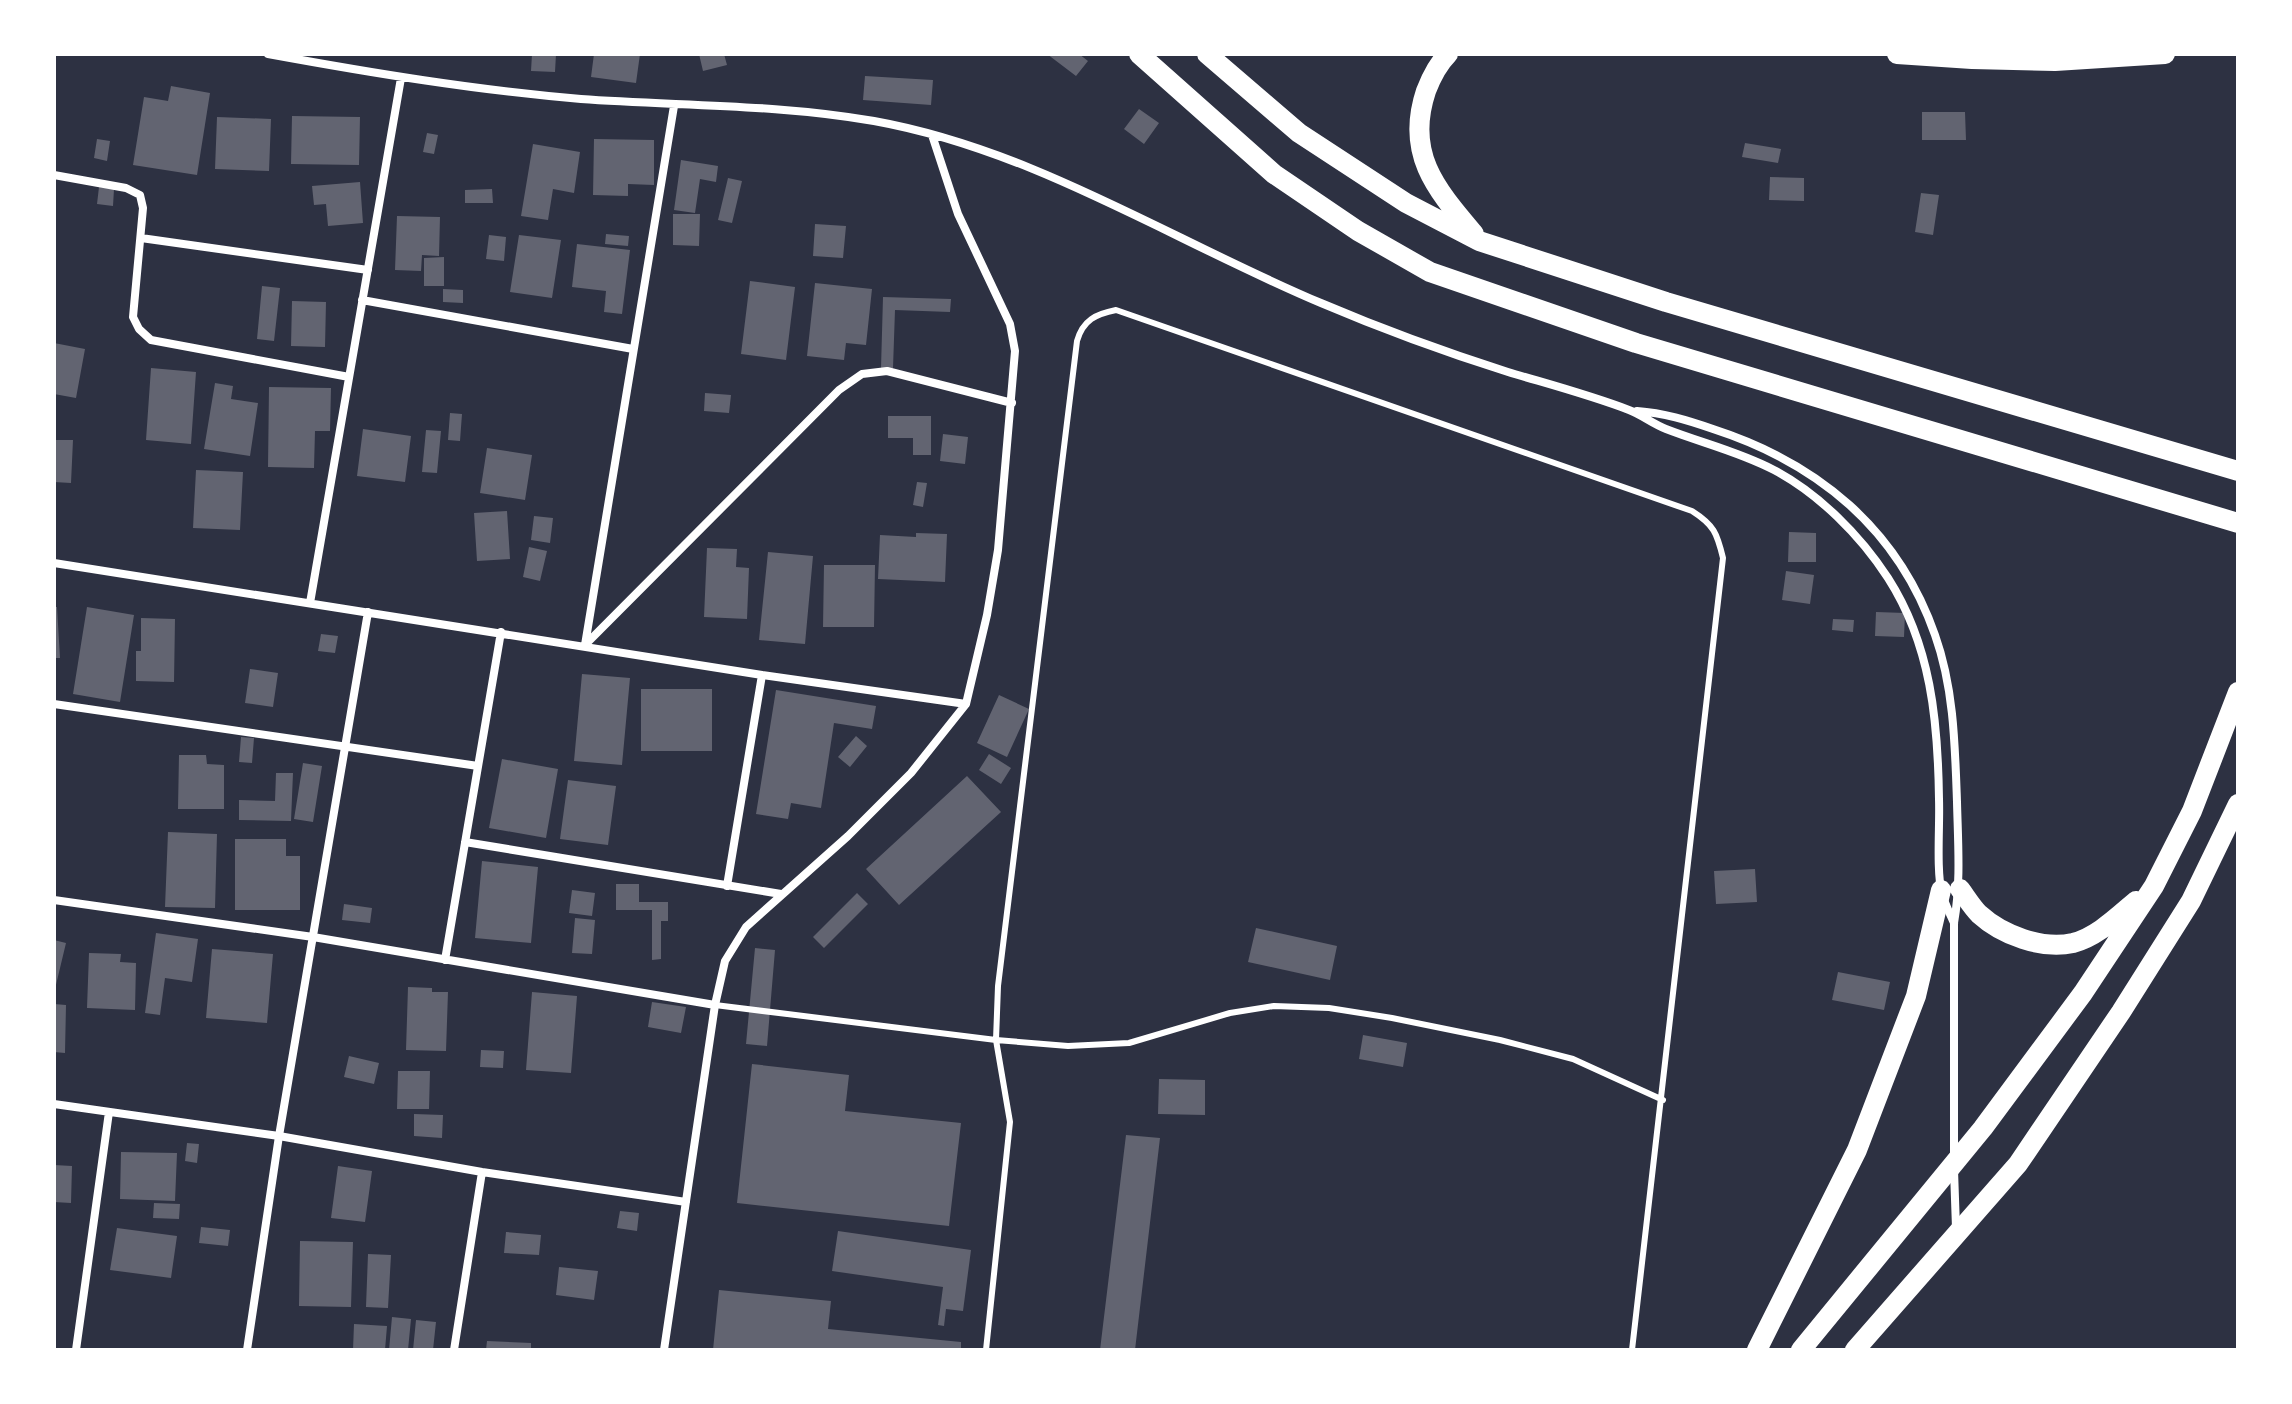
<svg xmlns="http://www.w3.org/2000/svg" width="2292" height="1404" font-family="Rubik,sans-serif">
	<style>
		.building { fill: #626471 }
		.lines { fill: none; stroke-linecap: round; stroke-linejoin: round }
		.service { stroke: #fff; stroke-width: 6 }
		.minor { stroke: #fff; stroke-width: 8 }
		.primary { stroke: #fff; stroke-width: 20 }
	</style>
	<rect width="100%" height="100%" fill="#2d3142"/>
	<path class="building" d="M532,54h24l-1,18 -24,-1z
		M594,54h46l-4,29 -45,-6z
		M699,54h25l3,11 -24,6z
		M1047,54h32l9,7 -12,15z
		M865,76l68,4 -2,25 -68,-5z
		M171,86l39,7 -13,82 -64,-10 11,-68 24,4z
		M1139,109l20,14 -15,21 -20,-15z
		M1922,112h43l1,28h-44z
		M292,116l68,1 -1,48 -68,-1z
		M217,117l54,2 -2,52 -54,-2z
		M427,133l11,2 -4,19 -11,-2z
		M97,139l13,2 -3,20 -13,-3z
		M594,139l60,1v45l-26,-1v12l-35,-1z
		M1745,143l36,6 -3,14 -36,-6z
		M533,144l47,8 -6,41 -21,-4 -5,31 -27,-4z
		M681,160l37,6 -2,16 -16,-3 -5,34 -21,-3z
		M1770,177l34,1v23l-35,-1z
		M728,178l14,3 -10,42 -14,-3z
		M360,182l3,41 -35,3 -2,-22 -12,1 -2,-19z
		M99,187l15,2 -1,17 -16,-2z
		M492,189l1,14h-28v-13z
		M1921,193l18,2 -6,40 -18,-3z
		M673,214h27l-1,32 -26,-1z
		M397,216l43,1 -1,39 -17,-1 -1,16 -26,-1z
		M815,224l31,2 -3,32 -30,-2z
		M606,234l23,2 -1,10 -23,-2z
		M489,235l17,2 -2,24 -18,-2z
		M519,235l42,5 -9,58 -42,-6z
		M577,244l53,6 -8,64 -18,-2 2,-21 -34,-4z
		M444,257v29h-20v-28z
		M750,281l45,6 -9,73 -45,-6z
		M815,283l57,6 -6,56 -20,-2 -2,17 -37,-4z
		M262,286l18,2 -6,53 -17,-2z
		M443,289l20,1v13l-20,-1z
		M883,297l68,2 -1,13 -55,-2 -2,58h-12z
		M292,301l34,1 -1,45 -34,-1z
		M54,343l31,6 -9,49 -22,-4z
		M151,368l45,4 -5,72 -45,-4z
		M215,383l18,3 -2,13 27,4 -8,53 -46,-7z
		M269,387l62,1 -1,43h-15l-1,37 -46,-1z
		M705,393l26,2 -2,18 -25,-2z
		M450,413l12,1 -2,27 -12,-1z
		M888,416h43v39h-18v-17h-25z
		M363,429l48,7 -6,46 -48,-6z
		M426,430l15,1 -4,42 -15,-1z
		M943,434l25,3 -3,27 -25,-3z
		M54,440h19l-2,43 -17,-1z
		M487,448l45,7 -7,45 -45,-7z
		M196,470l47,2 -3,58 -47,-2z
		M917,482l10,1 -4,24 -10,-2z
		M507,511l3,48 -33,2 -3,-48z
		M534,516l19,2 -3,25 -19,-3z
		M1789,532l27,1v29h-28z
		M916,533l31,1 -2,48 -67,-3 2,-44 36,2z
		M529,547l18,4 -7,30 -17,-4z
		M707,548l30,1 -1,18 13,1 -2,51 -43,-2z
		M768,552l45,4 -8,88 -46,-4z
		M824,565h51l-1,62h-51z
		M1786,571l28,4 -4,29 -28,-4z
		M54,607h3l3,51h-6z
		M87,607l47,8 -14,87 -47,-8z
		M1876,612l29,1 -1,24 -29,-1z
		M141,618l34,1 -1,63 -38,-1v-30h5z
		M1833,619l21,1 -1,12 -21,-2z
		M321,634l17,2 -3,17 -17,-2z
		M250,669l28,4 -5,34 -28,-4z
		M582,674l48,4 -8,87 -48,-4z
		M641,689h71v62h-71z
		M776,690l100,16 -4,23 -38,-6 -13,85 -30,-5 -3,16 -32,-5z
		M999,695l30,14 -22,48 -30,-14z
		M856,736l11,10 -17,21 -12,-10z
		M241,737l13,1 -2,25 -13,-1z
		M989,754l22,14 -10,16 -22,-14z
		M179,755h27l1,9 17,1v44h-46z
		M502,759l56,10 -12,69 -57,-10z
		M303,763l19,3 -9,56 -19,-3z
		M276,773h17l-2,48 -52,-1v-20l36,1z
		M967,776l34,36 -102,93 -33,-36z
		M568,780l48,6 -8,59 -48,-6z
		M168,832l49,2 -2,74 -50,-1z
		M235,839h51v17h14v54h-65z
		M482,861l56,6 -7,76 -56,-5z
		M1755,869l2,33 -41,2 -2,-33z
		M616,884h23v18h29v19h-7v38l-9,1v-50h-36z
		M572,890l23,3 -3,23 -23,-3z
		M857,893l11,11 -44,44 -11,-11z
		M344,904l28,4 -2,15 -28,-3z
		M575,918l20,2 -3,34 -20,-1z
		M1256,928l81,18 -7,34 -82,-18z
		M156,933l42,6 -6,43 -27,-4 -5,37 -15,-2z
		M54,940l12,3 -11,46h-1z
		M755,948l20,2 -8,96 -21,-2z
		M212,949l61,5 -6,69 -61,-5z
		M89,953l32,1 -1,8 16,1 -1,47 -48,-2z
		M1838,972l52,10 -6,28 -52,-10z
		M408,987l24,1v4h16l-2,59 -40,-1z
		M532,992l45,4 -6,77 -45,-3z
		M652,1002l34,5 -5,26 -33,-6z
		M54,1004l12,1 -1,48 -11,-1z
		M1363,1035l44,8 -4,24 -44,-8z
		M481,1050l23,1 -1,17 -23,-1z
		M349,1056l30,7 -5,21 -30,-7z
		M752,1064l97,11 -4,36 116,12 -12,103 -212,-23z
		M398,1071h32l-1,38h-32z
		M1159,1079l46,1v35l-47,-1z
		M414,1114l29,1 -1,23 -28,-2z
		M1126,1135l34,3 -25,212h-35z
		M187,1143l12,1 -2,19 -12,-2z
		M121,1152l56,1 -2,48 -55,-2z
		M54,1165l18,1 -1,37 -17,-1z
		M338,1166l34,5 -7,51 -34,-4z
		M154,1203l26,1 -1,15 -26,-1z
		M620,1211l19,2 -2,18 -20,-3z
		M201,1227l29,3 -2,16 -29,-3z
		M117,1228l60,8 -6,42 -61,-8z
		M838,1231l133,19 -8,61 -17,-2 -2,17 -6,-1 5,-38 -111,-16z
		M506,1232l35,3 -2,20 -35,-2z
		M300,1241l53,1 -2,65 -52,-1z
		M368,1254l23,1 -3,53 -22,-1z
		M559,1267l39,4 -4,29 -38,-5z
		M719,1290l112,11 -3,28 133,13v8h-248z
		M392,1317l19,2 -3,31h-19z
		M416,1320l20,2 -3,28h-20z
		M354,1324l33,2 -2,24h-32z
		M487,1341l44,2v7h-45z"/>
	<g class="lines">
		<path class="service" d="M715,1005l281,35 72,6 61,-3 101,-30 44,-7 55,2 63,10 108,22 73,19 90,41
			M986,1350l24,-228 -14,-82 2,-54 79,-645c6,-21 19,-27 39,-31l576,201c22,14 25,22 31,47l-91,792"/>
		<path class="minor" d="M268,54c104,19 207,36 313,45 97,7 197,5 293,22 161,29 299,120 447,182 61,26 124,49 187,69 40,12 82,23 121,38 13,5 24,14 37,19 36,14 74,23 108,41 45,24 86,65 114,108 43,67 50,143 51,221 1,27 -3,71 3,95 3,10 8,20 12,29
			M54,175l72,13 14,7 3,13 -10,109 6,12 12,11 198,37
			M141,238l227,32
			M362,300l271,49
			M1637,411c27,2 50,9 76,18 105,34 185,100 222,206 19,53 20,111 22,167 1,41 4,81 -3,121v233
			M54,563l708,112 204,29
			M310,603l91,-525
			M586,644l253,-254 23,-16 25,-3 125,32
			M585,645l89,-539
			M54,704l424,62
			M465,842l316,52
			M727,886l35,-211
			M54,900l259,37 402,68
			M445,960l56,-328
			M54,1104l225,32 203,36 204,30
			M1954,1170l2,58
			M76,1350l33,-238
			M247,1350l32,-214 89,-524
			M454,1350l28,-178
			M664,1350l51,-345 10,-44 21,-34 102,-91 63,-63 55,-69 21,-89 11,-65 17,-199 -5,-27 -52,-110 -26,-79"/>
		<path class="primary" d="M1139,54l135,120 84,57 72,41 206,71 602,180
			M1207,54l92,79 107,70 73,38 187,61 572,169
			M1448,54c-10,10 -17,24 -22,37 -21,63 10,98 48,143
			M1897,54l75,5 83,2 110,-7
			M1960,889c6,8 12,18 19,25 23,21 63,36 94,29 24,-6 45,-27 63,-42
			M1757,1350l100,-200 59,-154 25,-106
			M1801,1350l182,-222 100,-135 71,-107 38,-75 46,-119
			M1855,1350l163,-186 103,-152 70,-111 47,-97"/>
	</g>
	<rect width="2292" height="1404" fill="none" stroke="#ffffff" stroke-width="112"/>
</svg>
